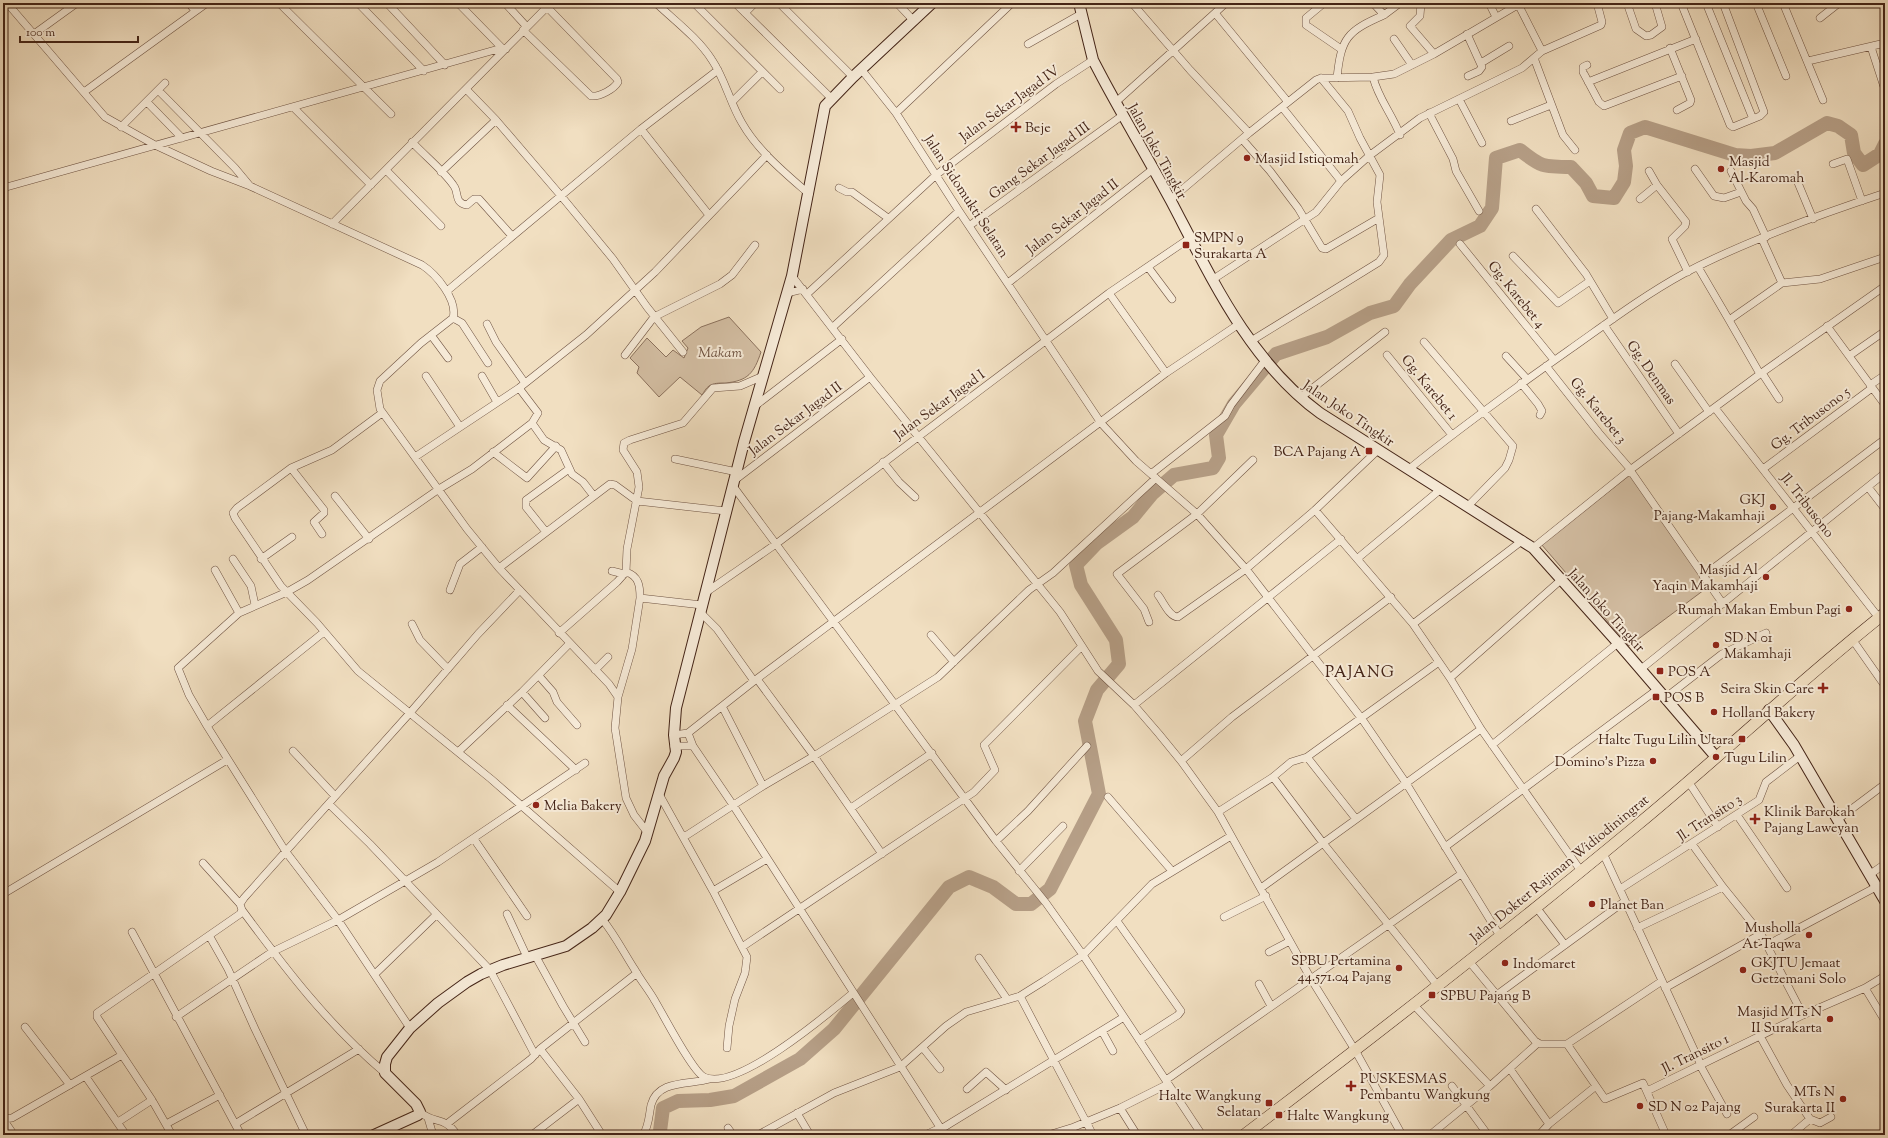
<svg xmlns="http://www.w3.org/2000/svg" width="1888" height="1138" font-family="'Sorts Mill Goudy',serif">
	<style>
		.green { fill: #d4bfa4; stroke: #8c725e }
		.lines { fill: none; stroke-linecap: round; stroke-linejoin: round }
		.river { stroke: #b69f87; stroke-width: 14 }
		.street-casing { stroke: #6f5342; stroke-width: 8 }
		.secondary-casing { stroke: #442417; stroke-width: 12 }
		.primary-casing { stroke: #442417; stroke-width: 12 }
		.street { stroke: #f6ead7; stroke-width: 7 }
		.secondary { stroke: #f6ead7; stroke-width: 10 }
		.primary { stroke: #f1dfc1; stroke-width: 11 }
		.poi-dot { fill: #8f2418; stroke: #f6ead7; stroke-width: 1.5 }
		.labels { text-anchor: middle; stroke-width: 4; stroke-linejoin: round; paint-order: stroke }
		.street-label { font-size: 14px; fill: #442417; stroke: #f6ead7 }
		.poi-label { font-size: 14px; fill: #442417; stroke: #f6ead7; text-anchor: start }
		.park-label { font-size: 14px; font-style: italic; fill: #684b3a; stroke: #f6ead7 }
		.quarter-label { font-size: 16px; letter-spacing: 1px; fill: #442417; stroke: #f6ead7 }
	</style>
	<rect width="100%" height="100%" fill="#f1dfc1"/>
	<filter id="stains"><feTurbulence type="fractalNoise" baseFrequency=".005" numOctaves="4"/><feColorMatrix values="0 0 0 0 .2 0 0 0 0 .09 0 0 0 0 .02 0 0 0 .5 -.17"/></filter>
	<radialGradient id="worn" r=".72"><stop offset=".6" stop-color="#630" stop-opacity="0"/><stop offset="1" stop-color="#630" stop-opacity=".3"/></radialGradient>
	<path class="green" d="M729,317l32,35c-7,21 -13,29 -36,31 -5,0 -12,0 -16,3 -3,2 -5,6 -7,9l-22,-18 -21,20 -22,-24 2,-6 -9,-9 17,-20 19,19 7,-7 11,8 4,-10 -6,-7 19,-14z
		M1630,475l78,112 -79,59 -88,-102z"/>
	<g class="lines">
		<path class="river" d="M663,1135l-3,-4 3,-23 15,-7 32,-1 24,-4 66,-37 34,-30 115,-142 20,-10 24,10 23,17h15l19,-15 49,-95 -14,-73 12,-31 22,-26 -3,-24 -35,-55 -5,-20 21,-22 36,-26 19,-23 22,-19 39,-7 6,-10 -3,-23 18,-31 42,-50 51,-17 43,-24 24,-7 16,-22 41,-44 29,-14 12,-18 4,-50 24,-8c21,17 23,17 51,17l15,16 7,13 21,2 10,-16 2,-16 -2,-16 6,-17 15,-6 90,28 16,1 24,-3 52,-30 11,3 13,9 3,18 9,12 17,-11 5,-10"/>
		<defs>
			<path id="street" d="M7,3l98,114 50,28 56,26 39,15 172,79c14,9 36,35 31,53l-32,25 -41,38 -3,9 3,19 87,120 32,39 110,116 9,13 -3,31 11,70 8,17 14,18
				M189,3l6,8
				M279,3l112,111
				M358,3l66,68
				M387,3l58,62
				M458,3l44,45
				M505,3l22,24
				M656,3c19,18 42,35 56,57 13,19 18,43 30,63 16,28 43,50 67,71
				M694,3l86,86
				M735,3l96,95
				M779,3l74,74
				M897,3l16,17
				M1132,3l58,67 59,63
				M1324,3l-18,15v7l35,24
				M1421,3l-1,13 -10,10 24,28
				M1489,3l7,14
				M1627,3l9,26 10,7 5,-1 11,-8 -7,-24
				M1681,3l49,122 3,2 27,-11 4,-4 -41,-109
				M1706,3l47,116
				M1756,3l30,73
				M1783,3l40,97
				M1518,4l24,47
				M745,13l10,-10
				M1215,13l73,89
				M1384,15l16,-12
				M1820,18l19,-15
				M523,30l68,66c9,1 23,-7 27,-14l-1,-3 -70,-72
				M34,34l43,-31
				M1467,34l15,33 -3,4 -11,5
				M1394,39l18,26
				M1028,44l53,-30
				M1871,47l14,43
				M1670,48l21,52 -1,3 -13,7
				M1534,58l29,77 12,15
				M1808,61l77,-18
				M1481,63l28,-17
				M1587,65l-4,2v5l16,30 5,4 78,-30
				M861,69l35,44 63,98 142,212 35,38 61,53 49,55 116,150 44,64 94,153
				M1373,77c5,21 19,37 27,58
				M1337,78c4,-40 10,-47 47,-63l-11,-12
				M1588,82l108,-43
				M466,89l30,31 66,77 51,62 34,48 36,45
				M158,90l77,78 15,18
				M84,92l123,-89
				M1459,99l23,44
				M147,102l35,36
				M732,102l30,-30
				M1116,102l110,-99
				M293,107l78,78
				M1282,107l59,74
				M896,113l116,-110
				M1429,113l24,46 3,12 23,40
				M1511,121l40,-16
				M121,127l44,-44
				M641,129l68,86
				M1242,139l28,32 28,37 24,40 4,1 53,-31
				M412,142c13,14 32,29 42,44 5,7 0,17 13,19l7,-6h5l33,37
				M1833,164l14,-5 15,42
				M1695,169l19,27 10,2 17,-6
				M386,170l55,56
				M1649,171l8,14 29,37 -1,4 -13,13 16,33
				M1731,171l15,30 7,8 13,28
				M441,172l55,-52
				M1796,178l17,41
				M3,188l499,-140 4,1
				M839,188l8,4h5l36,26
				M1640,199l17,-14
				M1170,200l79,-67 67,-53 5,-2 52,-1 21,-3 40,-20 87,-51
				M1536,209l50,65 27,45
				M332,224l219,-221
				M969,226l154,-111
				M1762,239l20,44
				M1460,244l94,116
				M1513,256l45,47 32,-22
				M1148,267l24,32
				M1698,267l31,53 53,-37 38,-4 65,-22
				M792,276l78,101 190,235 38,59 36,34 25,29 22,27 37,51 93,167 44,71 47,85
				M1212,280l104,-68 25,-31 28,-25 51,-38 102,-50 20,-17 59,-26 1,-3 -5,-19
				M1008,283l145,-114
				M447,291l194,-162 77,-59
				M787,293l16,-4
				M1109,293l57,80
				M807,294l129,-119 120,-91 37,-24
				M453,318l9,5 26,40
				M1729,320l31,54
				M487,324l9,18 29,41
				M1604,325l75,109
				M1827,326l58,79
				M833,327l126,-116
				M431,335l17,23
				M1251,341l128,-79 5,-7 -7,-53 3,-27 -20,-37 -12,-27 -27,-33
				M1424,342l89,104 -4,14 -4,8 -37,38
				M625,355l29,-38 66,-33 12,-9 23,-30
				M1387,355l65,80
				M1506,356l21,23
				M1849,356l36,-25
				M1675,364l34,48
				M1546,366l53,67 32,37
				M1762,373l17,26
				M426,376l34,51
				M482,376l15,26
				M1521,383l17,21 4,7 -2,4
				M1870,385l15,-10
				M1300,398l85,-66
				M755,406l87,-67
				M1715,408l164,210
				M382,413l-50,37 -41,18 -54,40 -4,5 2,5 46,68 36,37 41,48 133,108 129,113
				M532,423l12,17 17,10 11,24 11,8 10,13
				M493,452l34,26 29,-32
				M415,457l104,-69 67,-53 69,-63 112,-117
				M675,459l62,13
				M883,462l16,20 16,15
				M291,468l33,42v3l-10,9 8,12
				M1409,469c52,-42 106,-81 160,-119 37,-26 74,-54 114,-76 62,-33 135,-59 202,-81
				M1763,469l109,-81
				M1630,470l93,134
				M1151,474l74,-58 6,-11 35,-46
				M735,480l135,-103
				M733,486l263,355 50,62 37,52 119,180
				M1868,487l17,22
				M335,496l34,43
				M1315,510l98,114 37,54 31,51 100,142
				M546,532l-20,-25v-7l43,-31
				M1533,548l97,-78 130,-96 125,-88
				M1358,558l83,-69
				M233,559l18,27 4,19
				M261,559l31,-22
				M499,568l111,-84 5,1 22,16 89,10
				M215,570l24,43
				M612,571l12,3
				M626,572l1,-23 12,-62 -2,-15 -14,-22 1,-7 6,-3 53,-17 30,-35 27,-2 23,-10
				M1703,576l182,-137
				M450,590l10,-26 22,-17
				M705,593l71,-49 333,-251 81,-55
				M1158,595c5,6 11,22 20,22l68,-48 69,-59 63,-60
				M700,612l17,17 37,52
				M1149,622l-5,-13 -27,-35 80,-60 56,-54
				M412,624l8,16 28,29
				M1413,624l110,-84
				M559,633l58,-51 9,-10c13,4 14,14 14,26l62,7
				M931,635l23,27
				M1852,639l33,47
				M1641,669l244,-196
				M595,670l13,-13
				M539,676l14,16 4,10 20,23
				M1450,678l112,-99
				M757,679l57,77 68,98
				M522,692l23,26
				M618,697l14,-48 8,-51
				M1665,698l57,-44 44,-21
				M507,705l69,65
				M1134,705l207,-166
				M722,706l41,80
				M207,726l117,-94
				M688,733l5,13 40,59 212,330
				M674,735l14,-2 66,-52 412,-308 73,-49
				M1492,745l126,-102
				M674,746h19
				M293,751l42,45
				M458,752l64,-60 48,-49
				M1307,757l132,-95
				M1181,761l51,-44 159,-120
				M1273,777l50,66 114,142
				M1688,781l30,46
				M659,794l54,97 34,66 -2,16 -10,26 -6,27 -2,22
				M1108,797l64,74
				M329,804l41,40 120,126 45,85
				M851,808l81,-55
				M1218,812l55,-35 18,-15 16,-5 49,62
				M1737,815l50,73
				M1837,820l48,-36
				M684,837l79,-51 51,-30 124,-79 91,-87 24,-17 103,-95
				M474,839l53,77
				M996,841l32,-30 59,-65
				M1692,844l31,43 38,47 42,81
				M1445,847l213,-158
				M1603,853l98,212
				M203,863l37,41
				M1019,871l44,-45
				M1869,875l16,-11
				M1261,888l220,-159
				M1620,889l139,-89 7,-18 34,-26
				M713,891l54,-32
				M3,894l224,-134
				M1536,907l29,38
				M242,910c43,58 87,116 143,163
				M507,914l20,43
				M1224,917l42,-21
				M602,919c13,16 22,34 33,51 6,11 14,20 20,31 8,13 37,70 49,76 32,15 124,-63 149,-84
				M1117,921l64,90 -3,4 -39,25
				M1637,928l86,-41
				M132,932l109,203
				M210,937l18,32 27,60 51,106
				M1767,945l109,-58
				M742,947l232,-155 21,-22 -11,-25 98,-99
				M1269,952l21,-11
				M535,955l28,51 22,36
				M979,958l28,41
				M1468,960l67,81 5,3h27l38,55 38,-16 23,52
				M375,974l61,-59
				M1259,984l12,22
				M1665,988l96,-54
				M1865,988l20,33
				M1498,994l127,-93
				M1020,996l73,139
				M1413,1004l77,82
				M176,1017l96,-65 66,-32 100,-58 147,-99
				M25,1027l45,58
				M410,1028l-72,-108 -52,-68 -79,-126 -18,-31 -11,-27 61,-55 48,-21 21,-12 131,-91 33,-20 60,-46 6,-10 -19,-25
				M1102,1031l11,20
				M1760,1036l27,49 23,34 -19,16
				M1567,1044l95,-63
				M923,1048l17,21
				M540,1049l97,-76
				M1700,1065l27,49
				M1510,1069l39,55
				M86,1077l40,58
				M1166,1080l295,-206
				M1452,1086l36,49
				M967,1089l19,-17 20,18
				M1647,1091l156,-76 62,-27 20,-12
				M1120,1108l17,27
				M420,1112c15,13 24,3 37,23
				M797,1113l13,22
				M428,1118l5,17
				M3,1119l9,-1 110,-63
				M3,1119l11,16
				M1810,1119l10,4 11,-6
				M118,1122l34,-22
				M448,1123l83,-64 9,-10 39,50 23,36
				M166,1124l54,-29
				M235,1124l124,-75
				M728,1128l5,7
				M941,1129l183,-112
				M172,1135l-20,-35 -55,-83v-4l143,-99 2,-4 -2,-6 4,-6 165,-184 69,-80 41,-43
				M532,1135l47,-36
				M643,1135c6,-9 6,-20 8,-30 7,-26 39,-20 59,-26
				M758,1135l76,-42 66,-26 46,-41 20,-14 54,-16 24,-15 39,-26 69,-71 79,-48
				M925,1135l15,-7
				M1048,1135l26,-8 46,-19 48,-24
				M1430,1135l60,-49 48,-43
				M1539,1135l10,-11 47,-38
				M1729,1135l25,-18"/>
			<path id="secondary" d="M1079,3l14,57 10,19c22,41 46,81 68,122 40,76 78,160 149,212l213,135 85,95 98,114
				M1769,710l25,35 91,156
				M374,1135l44,-20 2,-3 -4,-8 -31,-31v-9l2,-7 23,-29 28,-25 29,-21 14,-8 22,-9 63,-19 26,-18 14,-13 14,-23 25,-51 19,-65 10,-18 2,-6 -2,-17 2,-27 68,-266 48,-166 33,-170 28,-29 79,-74"/>
			<path id="primary" d="M1244,1135c132,-100 264,-203 392,-309 84,-69 163,-145 249,-213"/>
		</defs>
		<use href="#street" class="street-casing"/>
		<use href="#secondary" class="secondary-casing"/>
		<use href="#primary" class="primary-casing"/>
		<use href="#street" class="street"/>
		<use href="#secondary" class="secondary"/>
		<use href="#primary" class="primary"/>
	</g>
	<g class="poi-dot">
		<path d="M1014 121h4v4h4v4h-4v4h-4v-4h-4v-4h4z"/>
		<circle cx="1247" cy="158" r="4"/>
		<circle cx="1721" cy="169" r="4"/>
		<rect x="1182" y="241" width="8" height="8" rx="2"/>
		<rect x="1365" y="447" width="8" height="8" rx="2"/>
		<circle cx="1773" cy="507" r="4"/>
		<circle cx="1766" cy="577" r="4"/>
		<circle cx="1849" cy="609" r="4"/>
		<circle cx="1716" cy="645" r="4"/>
		<rect x="1656" y="667" width="8" height="8" rx="2"/>
		<path d="M1821 682h4v4h4v4h-4v4h-4v-4h-4v-4h4z"/>
		<rect x="1652" y="693" width="8" height="8" rx="2"/>
		<circle cx="1714" cy="712" r="4"/>
		<rect x="1738" y="735" width="8" height="8" rx="2"/>
		<circle cx="1716" cy="757" r="4"/>
		<circle cx="1653" cy="761" r="4"/>
		<circle cx="536" cy="805" r="4"/>
		<path d="M1753 813h4v4h4v4h-4v4h-4v-4h-4v-4h4z"/>
		<circle cx="1592" cy="904" r="4"/>
		<circle cx="1809" cy="935" r="4"/>
		<circle cx="1505" cy="963" r="4"/>
		<circle cx="1399" cy="968" r="4"/>
		<circle cx="1743" cy="970" r="4"/>
		<rect x="1428" y="991" width="8" height="8" rx="2"/>
		<circle cx="1830" cy="1019" r="4"/>
		<path d="M1349 1080h4v4h4v4h-4v4h-4v-4h-4v-4h4z"/>
		<circle cx="1843" cy="1099" r="4"/>
		<rect x="1265" y="1099" width="8" height="8" rx="2"/>
		<circle cx="1640" cy="1106" r="4"/>
		<rect x="1275" y="1111" width="8" height="8" rx="2"/>
	</g>
	<g class="labels">
		<g class="street-label">
			<text transform="translate(1009 103) rotate(-36)" y="5">Jalan Sekar Jagad IV</text>
			<text transform="translate(1158 151) rotate(61)" y="5">Jalan Joko Tingkir</text>
			<text transform="translate(1039 160) rotate(-36)" y="5">Gang Sekar Jagad III</text>
			<text transform="translate(967 196) rotate(57)" y="5">Jalan Sidomukti Selatan</text>
			<text transform="translate(1072 216) rotate(-38)" y="5">Jalan Sekar Jagad II</text>
			<text transform="translate(1517 294) rotate(51)" y="5">Gg. Karebet 4</text>
			<text transform="translate(1652 372) rotate(55)" y="5">Gg. Denmas</text>
			<text transform="translate(1430 387) rotate(51)" y="5">Gg. Karebet 1</text>
			<text transform="translate(939 404) rotate(-36)" y="5">Jalan Sekar Jagad I</text>
			<text transform="translate(1599 410) rotate(51)" y="5">Gg. Karebet 3</text>
			<text transform="translate(1349 413) rotate(34)" y="5">Jalan Joko Tingkir</text>
			<text transform="translate(795 418) rotate(-37)" y="5">Jalan Sekar Jagad II</text>
			<text transform="translate(1810 418) rotate(-37)" y="5">Gg. Tribusono 5</text>
			<text transform="translate(1808 505) rotate(52)" y="5">Jl. Tribusono</text>
			<text transform="translate(1607 610) rotate(48)" y="5">Jalan Joko Tingkir</text>
			<text transform="translate(1709 817) rotate(-33)" y="5">Jl. Transito 3</text>
			<text transform="translate(1559 868) rotate(-39)" y="5">Jalan Dokter Rajiman Widiodiningrat</text>
			<text transform="translate(1695 1053) rotate(-26)" y="5">Jl. Transito 1</text>
		</g>
		<g class="poi-label">
			<text x="1025" y="132">Beje</text>
			<text x="1255" y="163">Masjid Istiqomah</text>
			<text x="1729" y="166">Masjid<tspan x="1729" dy="16">Al-Karomah</tspan></text>
			<text x="1194" y="242">SMPN 9<tspan x="1194" dy="16">Surakarta A</tspan></text>
			<text x="1361" y="456" text-anchor="end">BCA Pajang A</text>
			<text x="1765" y="504" text-anchor="end">GKJ<tspan x="1765" dy="16">Pajang-Makamhaji</tspan></text>
			<text x="1758" y="574" text-anchor="end">Masjid Al<tspan x="1758" dy="16">Yaqin Makamhaji</tspan></text>
			<text x="1841" y="614" text-anchor="end">Rumah Makan Embun Pagi</text>
			<text x="1724" y="642">SD N 01<tspan x="1724" dy="16">Makamhaji</tspan></text>
			<text x="1668" y="676">POS A</text>
			<text x="1814" y="693" text-anchor="end">Seira Skin Care</text>
			<text x="1664" y="702">POS B</text>
			<text x="1722" y="717">Holland Bakery</text>
			<text x="1734" y="744" text-anchor="end">Halte Tugu Lilin Utara</text>
			<text x="1724" y="762">Tugu Lilin</text>
			<text x="1645" y="766" text-anchor="end">Domino's Pizza</text>
			<text x="544" y="810">Melia Bakery</text>
			<text x="1764" y="816">Klinik Barokah<tspan x="1764" dy="16">Pajang Laweyan</tspan></text>
			<text x="1600" y="909">Planet Ban</text>
			<text x="1801" y="932" text-anchor="end">Musholla<tspan x="1801" dy="16">At-Taqwa</tspan></text>
			<text x="1391" y="965" text-anchor="end">SPBU Pertamina<tspan x="1391" dy="16">44.571.04 Pajang</tspan></text>
			<text x="1751" y="967">GKJTU Jemaat<tspan x="1751" dy="16">Getzemani Solo</tspan></text>
			<text x="1513" y="968">Indomaret</text>
			<text x="1440" y="1000">SPBU Pajang B</text>
			<text x="1822" y="1016" text-anchor="end">Masjid MTs N<tspan x="1822" dy="16">II Surakarta</tspan></text>
			<text x="1360" y="1083">PUSKESMAS<tspan x="1360" dy="16">Pembantu Wangkung</tspan></text>
			<text x="1835" y="1096" text-anchor="end">MTs N<tspan x="1835" dy="16">Surakarta II</tspan></text>
			<text x="1261" y="1100" text-anchor="end">Halte Wangkung<tspan x="1261" dy="16">Selatan</tspan></text>
			<text x="1648" y="1111">SD N 02 Pajang</text>
			<text x="1287" y="1120">Halte Wangkung</text>
		</g>
		<g class="park-label">
			<text x="720" y="357">Makam</text>
		</g>
		<g class="quarter-label">
			<text x="1360" y="677">PAJANG</text>
		</g>
	</g>
	<rect width="1888" height="1138" fill="none" stroke="#f1dfc1" stroke-width="16"/>
	<rect x="4" y="4" width="1880" height="1130" fill="none" stroke="#442417" stroke-width="2"/>
	<rect x="8" y="8" width="1872" height="1122" fill="none" stroke="#442417"/>
	<path d="M20 36v6h118v-6" fill="none" stroke="#442417" stroke-width="2"/>
	<text x="26" y="36" font-size="12" fill="#442417" stroke="#f6ead7" stroke-width="3" paint-order="stroke">100 m</text>
	<rect width="100%" height="100%" filter="url(#stains)"/>
	<rect width="100%" height="100%" fill="url(#worn)"/>
</svg>
